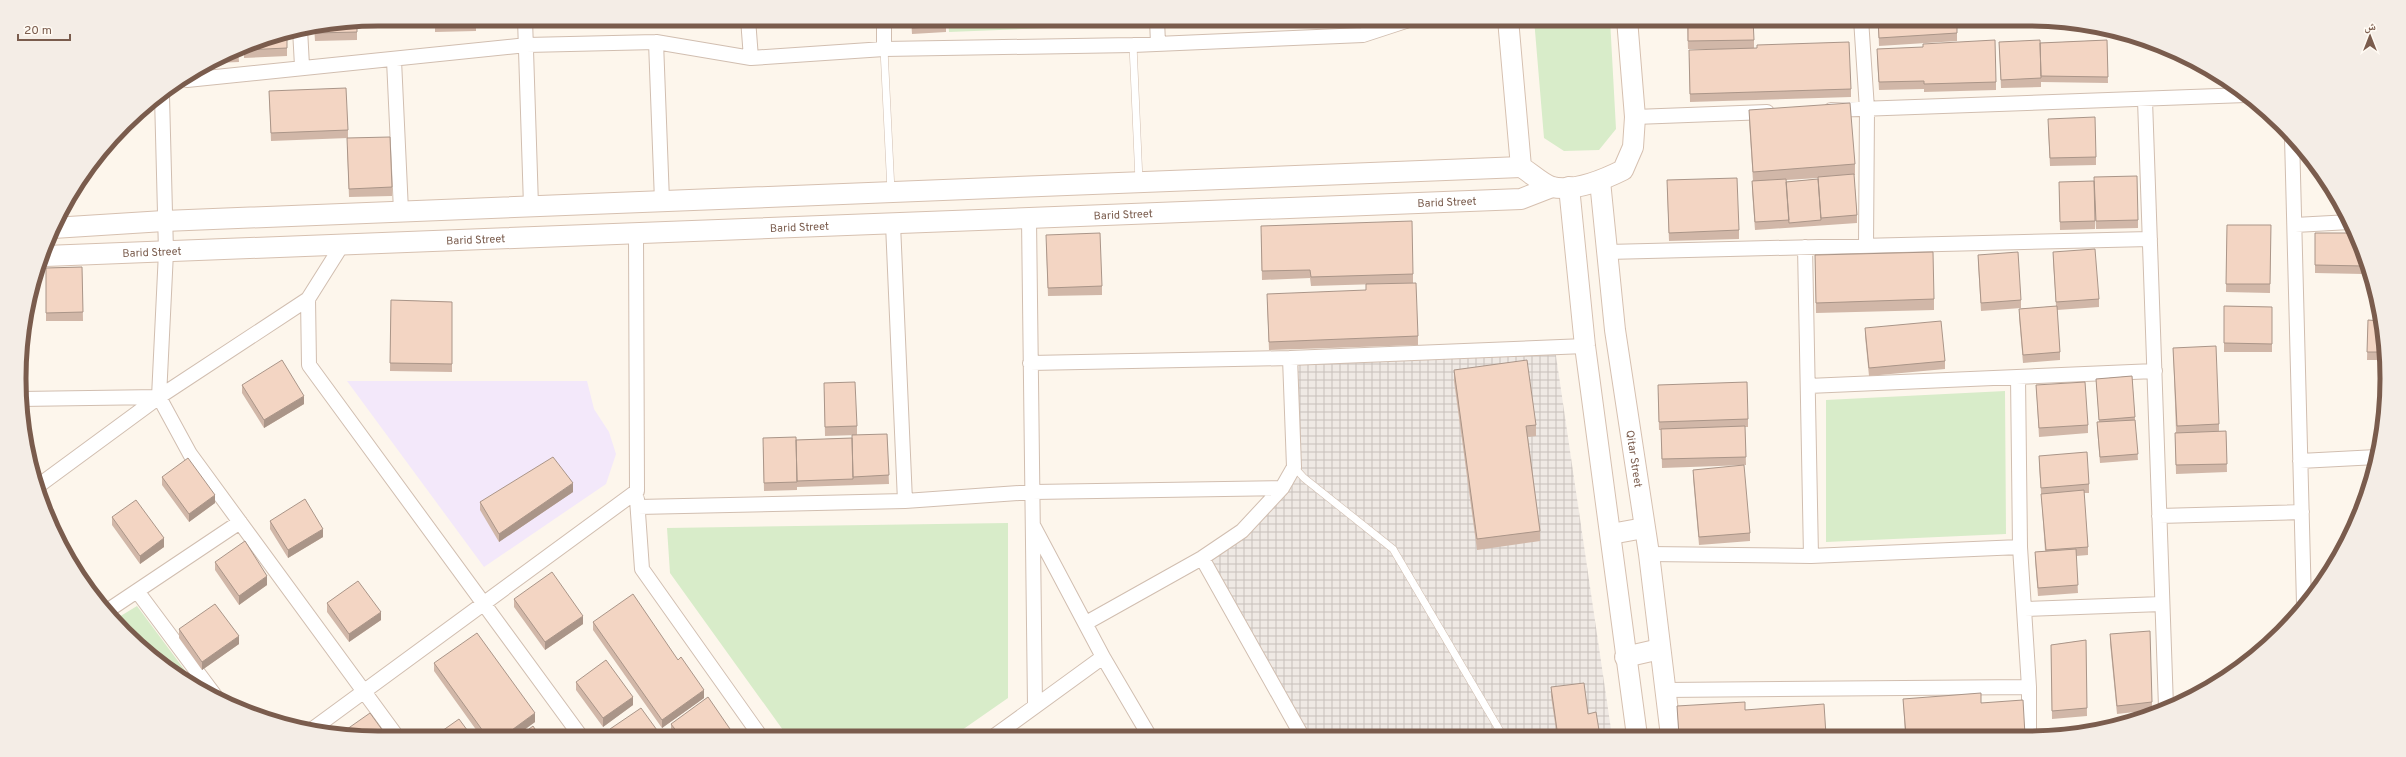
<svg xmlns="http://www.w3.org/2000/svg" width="2406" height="757" font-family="Overpass,'Noto Naskh Arabic',sans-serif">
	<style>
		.industrial { fill: url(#industrial-grid) }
		.education { fill: #f3e8fa }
		.park { fill: #d8ecc9 }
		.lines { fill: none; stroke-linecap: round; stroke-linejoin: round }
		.lane-casing { stroke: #d1beb0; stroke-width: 8 }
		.street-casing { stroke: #d1beb0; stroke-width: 16 }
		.secondary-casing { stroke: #d6c0b0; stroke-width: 22 }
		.lane { stroke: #fff; stroke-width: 7 }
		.street { stroke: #fff; stroke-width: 14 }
		.secondary { stroke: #fff; stroke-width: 20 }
		.wall { fill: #d1b7a8; fill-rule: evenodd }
		.shaded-wall { fill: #aa9588 }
		.building { fill: #f3d5c3; stroke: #aa9588 }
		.labels { text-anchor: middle; stroke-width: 3; stroke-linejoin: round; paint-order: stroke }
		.street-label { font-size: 11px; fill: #7a5c4d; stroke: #fffaf3 }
		.rim { fill: none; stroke: #7a5c4d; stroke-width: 5 }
	</style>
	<defs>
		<pattern id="industrial-grid" width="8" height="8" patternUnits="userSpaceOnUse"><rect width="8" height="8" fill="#efe9e4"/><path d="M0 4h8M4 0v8" fill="none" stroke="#c7c0bb"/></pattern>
	</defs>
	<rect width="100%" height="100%" fill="#fdf6ec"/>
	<path class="industrial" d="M1555,349l57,387h-310l-99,-178 39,-27 52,-64 -4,-109z"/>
	<path class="education" d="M347,381h240l7,28 15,23 7,22 -10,30 -122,83z"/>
	<path class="park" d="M948,19h178l1,6 -178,7z
		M1534,19h76l6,110 -17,21 -35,1 -20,-13z
		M2005,391l1,143 -180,8v-142z
		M1008,523v175l-56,39h-164l-118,-164 -3,-45z
		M137,606l61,82c-31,-17 -62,-41 -84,-68z"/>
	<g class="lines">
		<defs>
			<path id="lane" d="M1133,45l6,136
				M884,49l7,142
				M1294,467l10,11 89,71 110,187"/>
			<path id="street" d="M525,19l6,187
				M748,19l3,39
				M884,19v30
				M1157,19l1,25
				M1861,19l6,90 -1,137
				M300,29l2,37
				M656,42l6,159
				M394,60l7,151
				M187,80l340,-35 129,-3 95,16 133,-9 249,-4 230,-10 49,-16
				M162,96l4,156 -7,145 31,57 208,284
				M2145,100l21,607
				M1831,110l415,-15
				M1635,117l132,-5
				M2292,137l12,467
				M1029,219l6,486
				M893,224l12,277
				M2295,225l55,-3
				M1805,247l6,309
				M1607,252l543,-13
				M308,299l1,66 273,373
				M1030,363l260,-5 295,-12
				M2018,377l2,170 9,140v48
				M1808,386l347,-15
				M20,399l139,-2
				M2300,461l77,-4
				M38,486l121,-89 149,-98 34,-54
				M637,499l5,70 119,168
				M638,507l267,-6 128,-9 249,-4
				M2159,516l143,-4
				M1034,527l69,130 47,80
				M1649,554l162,2 209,-9
				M1202,558l100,178
				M137,591l79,106
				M2024,609l138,-5
				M107,611l133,-89
				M1086,623l116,-65 40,-27 40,-43 12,-21 -4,-109
				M1664,690l365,-3
				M310,731l327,-240 -1,-257
				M993,737l110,-80"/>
			<g id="secondary">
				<path d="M1508,19l13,148c9,5 21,17 31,20 23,5 51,-7 71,-17l10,-23 2,-30 -8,-98"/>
				<path id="s1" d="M1600,181l15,149 34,224 22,182"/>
				<path d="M1569,187l16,159 52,390"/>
				<path d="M53,228l111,-7 1357,-54"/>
				<path id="s2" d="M45,256l1476,-57 31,-12"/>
				<path d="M1611,534l33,-6"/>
				<path d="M1625,657l35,-8"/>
			</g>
		</defs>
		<use href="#lane" class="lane-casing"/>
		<use href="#street" class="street-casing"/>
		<use href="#secondary" class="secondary-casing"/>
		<use href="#lane" class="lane"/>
		<use href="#street" class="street"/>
		<use href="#secondary" class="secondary"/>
	</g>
	<path class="wall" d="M435,19h41v12l-41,1z
		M911,19h35v13l-34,2z
		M1687,19l67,21v8l97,41v8l-161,5 -1,-44 34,-9h-35z
		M1878,19h79v22l-78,5z
		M357,21v19l-42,1 -1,-16z
		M287,32v24l-43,2v-13z
		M2107,40l1,43 -67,-1v5l-40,1 -2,-46 41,1z
		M238,48l1,14 -25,1z
		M1877,57l119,25v8l-72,2v-3l-45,1z
		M269,91l79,39v8l-77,3z
		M1749,110l106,54v11h-1l3,40v8l-102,7 -3,-40v-9h1l-4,-60zM1818,178v1l-32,3v-2z
		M2048,127l48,30v8l-46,1z
		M347,146l45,41v9l-43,1z
		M2094,185l44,35v8l-42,1z
		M1667,188l72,42v9l-70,2z
		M2059,190l36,31v8l-35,1z
		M2227,225h44l-1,68 -44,-1z
		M2315,233l48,20v21l-48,-1z
		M1261,234l152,40v9l-102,3 -1,-8 -48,2z
		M1046,243l56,43v9l-54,1z
		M2053,252l46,47v8l-42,3 3,42v8l-37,3 -4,-46v-8l37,-3 -3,-46z
		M1815,255l119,44v11l-118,3z
		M1978,255l43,45v8l-40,3 -3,-48z
		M82,267l1,54h-37v-53z
		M391,300l61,2v70l-62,-1z
		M1267,302l151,34v9l-149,5z
		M2378,302l2,7 1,8 -3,-1z
		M2224,306l48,1v45h-48z
		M2368,320l13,1 4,39h-18z
		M1865,328l80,33v8l-76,7 -4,-40z
		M2173,348l46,76v7h7l1,41 -51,2 -1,-41 1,-1z
		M1454,370l82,55v11l-8,1 12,94v10l-63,9 -23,-169z
		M2132,376l6,84 -38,3 -3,-35v-6h2l-3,-43z
		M242,385l62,19 -40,24 -22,-35z
		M2036,385l52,40v8l-49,4z
		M824,391l33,35v9l-32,1z
		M1658,393l90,26v8h-3l1,38 -84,3 -1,-38h-2z
		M887,434l2,50 -92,3v3l-33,1 -1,-44 33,-7 56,-2z
		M2039,456l50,28v9h-5l4,54v8l-12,1 2,37 -40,3 -3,-36v-8l10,-1 -6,-87z
		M1693,470l57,63v8l-51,4 -6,-67z
		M162,477l53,26 -26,19 -27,-37z
		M573,492l-74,50 -19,-32v-8z
		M112,517l52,30 -24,17 -28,-39z
		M270,521l53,16 -35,21 -18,-29z
		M215,562l52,23 -28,20 -24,-35z
		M514,599l69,25 -38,26 -31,-43z
		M327,603l54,17 -32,22 -22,-30z
		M593,622l111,76 -42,30 -69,-98z
		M179,629l60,15 -37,26 -23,-32z
		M2110,634l42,68v8l-35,4 -7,-71z
		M2086,640l1,76 -35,3 -1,-74z
		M434,663l101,59 -22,16h-31l-48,-67z
		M576,682l57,23 -30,22 -27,-37z
		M1551,687l37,27 12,22h-53v-5l9,-1 -5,-34z
		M1903,699l122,36h-120z
		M1677,706l68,4 81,25 -147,1z
		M671,724l59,13h-55l-4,-5z
		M610,729l52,8 -52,1z"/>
	<path class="shaded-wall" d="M304,396v8l-40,24v-8z
		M573,483v9l-74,50v-8z
		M215,495v8l-26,19v-8z
		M323,529v8l-35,21v-8z
		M164,538v9l-24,17v-8z
		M267,576v9l-28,20v-9z
		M381,612v8l-32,22v-8z
		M583,616v8l-38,26v-8z
		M239,636v8l-37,26v-8z
		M704,690v8l-42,30v-8z
		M633,697v8l-30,22v-9z
		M535,713v9l-22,16h-12z
		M730,729v8h-12z"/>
	<path class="building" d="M435,19h41v4l-41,1z
		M912,19h34v7l-34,2z
		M1688,19h65l1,21 -66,1z
		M1878,19h79v14l-78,5z
		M357,21v11l-42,1v-8z
		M287,32v16l-43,2v-5z
		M1995,40l1,42 -72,2v-3l-45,1 -2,-33 46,-2v-3z
		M2040,40l1,38 -40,2 -2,-38z
		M2107,40l1,37 -67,-1 -1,-33z
		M1849,42l2,47 -161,5 -1,-44 68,-2v-3z
		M238,48l1,6h-11z
		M346,88l2,42 -77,3 -2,-42z
		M1850,103l5,61 -102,8 -4,-62z
		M2095,117l1,40 -46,1 -2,-39z
		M390,137l2,50 -43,2 -2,-51z
		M1854,174l3,41 -36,3 -3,-41z
		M2137,176l1,44 -42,1 -2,-44z
		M1737,178l2,52 -70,3 -2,-53z
		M1786,179l3,41 -34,2 -3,-41z
		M1818,179l3,41 -32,3 -3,-41z
		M2094,181l1,40 -35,1 -1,-40z
		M1412,221l1,53 -102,3 -1,-7 -48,1 -1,-45z
		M2227,225h44l-1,59h-44z
		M1100,233l2,53 -54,2 -2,-53z
		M2315,233h41l4,8 3,11v14l-48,-1z
		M2095,249l4,50 -43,3 -3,-50z
		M1933,252l1,47 -118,4 -1,-48z
		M2018,252l3,48 -40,3 -3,-48z
		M82,267l1,45 -37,1v-45z
		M1416,283l2,53 -149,6 -2,-48 99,-4v-6z
		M391,300l61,2v62l-62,-1z
		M2378,302l2,7v2h-2z
		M2057,306l3,46 -37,3 -4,-46z
		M2224,306l48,1v37l-48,-1z
		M2368,320l13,1 3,31h-17z
		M1941,321l4,40 -76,7 -4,-40z
		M2216,346l3,78 -42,2 -4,-78z
		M282,360l22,36 -40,24 -22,-35z
		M1527,360l9,65 -10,1 14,105 -63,8 -23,-169z
		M2132,376l3,41 -36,3 -3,-41z
		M855,382l2,44 -32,1 -1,-44z
		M1747,382l1,37 -89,3 -1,-37z
		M2085,382l3,43 -49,3 -3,-43z
		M2135,420l3,34 -38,3 -3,-35z
		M1745,426l1,31 -84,2 -1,-30z
		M2226,431l1,33 -51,1 -1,-32z
		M887,434l2,41 -36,2 -1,-42z
		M796,437l1,45 -33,1 -1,-45z
		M852,438l1,41 -56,2 -1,-41z
		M2087,452l2,32 -48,4 -2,-32z
		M553,457l20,26 -74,51 -19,-32z
		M188,458l27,37 -26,19 -27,-37z
		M1744,465l6,68 -51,4 -6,-67z
		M2084,490l4,57 -42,3 -5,-56z
		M305,499l18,30 -35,21 -18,-29z
		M136,500l28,38 -24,18 -28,-39z
		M245,541l22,35 -28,20 -24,-34z
		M2076,549l2,36 -40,3 -3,-36z
		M552,572l31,44 -38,26 -31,-43z
		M358,581l23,31 -32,22 -22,-31z
		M633,594l45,66 3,-3 23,33 -42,30 -69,-98z
		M215,604l24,32 -37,26 -23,-33z
		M2150,631l2,71 -35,4 -7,-72z
		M477,633l58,80 -34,25h-13l-54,-75z
		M2086,640l1,68 -35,3 -1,-66z
		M606,660l27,37 -30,21 -27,-36z
		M1584,683l4,31 8,-2 4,24h-52l-1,-5 10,-1 -6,-43z
		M1981,693v10l42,-3 2,35h-119l-3,-36z
		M708,697l22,32 -12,8h-37l-10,-13z
		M1745,702v8l79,-6 2,31 -147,1 -2,-30z
		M641,708l21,29 -46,1 -6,-9z
		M370,713l18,25h-10l-38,-4z
		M459,719l14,19h-41z
		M533,726l8,12h-24z"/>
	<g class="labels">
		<g class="street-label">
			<text dy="4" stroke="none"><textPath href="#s2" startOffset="1403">Barid Street</textPath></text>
			<text dy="4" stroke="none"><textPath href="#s2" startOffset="1079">Barid Street</textPath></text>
			<text dy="4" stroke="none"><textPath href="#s2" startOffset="755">Barid Street</textPath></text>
			<text dy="4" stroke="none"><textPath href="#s2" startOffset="431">Barid Street</textPath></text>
			<text dy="4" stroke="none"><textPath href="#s2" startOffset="107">Barid Street</textPath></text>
			<text dy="4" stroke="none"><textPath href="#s1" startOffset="280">Qitar Street</textPath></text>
		</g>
	</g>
	<path d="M0 0H2406V757H0ZM378 26H2028A352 352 0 0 1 2380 378V379A352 352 0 0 1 2028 731H378A352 352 0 0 1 26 379V378A352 352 0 0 1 378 26Z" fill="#f4ede6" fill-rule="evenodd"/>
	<path class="rim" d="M378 26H2028A352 352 0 0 1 2380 378V379A352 352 0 0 1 2028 731H378A352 352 0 0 1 26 379V378A352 352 0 0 1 378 26Z"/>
	<g transform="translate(2370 36)" stroke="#fffaf3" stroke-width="3" paint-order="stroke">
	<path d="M0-3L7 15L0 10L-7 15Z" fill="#7a5c4d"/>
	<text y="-6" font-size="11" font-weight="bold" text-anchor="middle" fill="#7a5c4d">ش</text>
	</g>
	<path d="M18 34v6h52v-6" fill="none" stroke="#7a5c4d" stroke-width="2"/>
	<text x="24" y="34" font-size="12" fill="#7a5c4d" stroke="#fffaf3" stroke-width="3" paint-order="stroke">20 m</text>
</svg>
